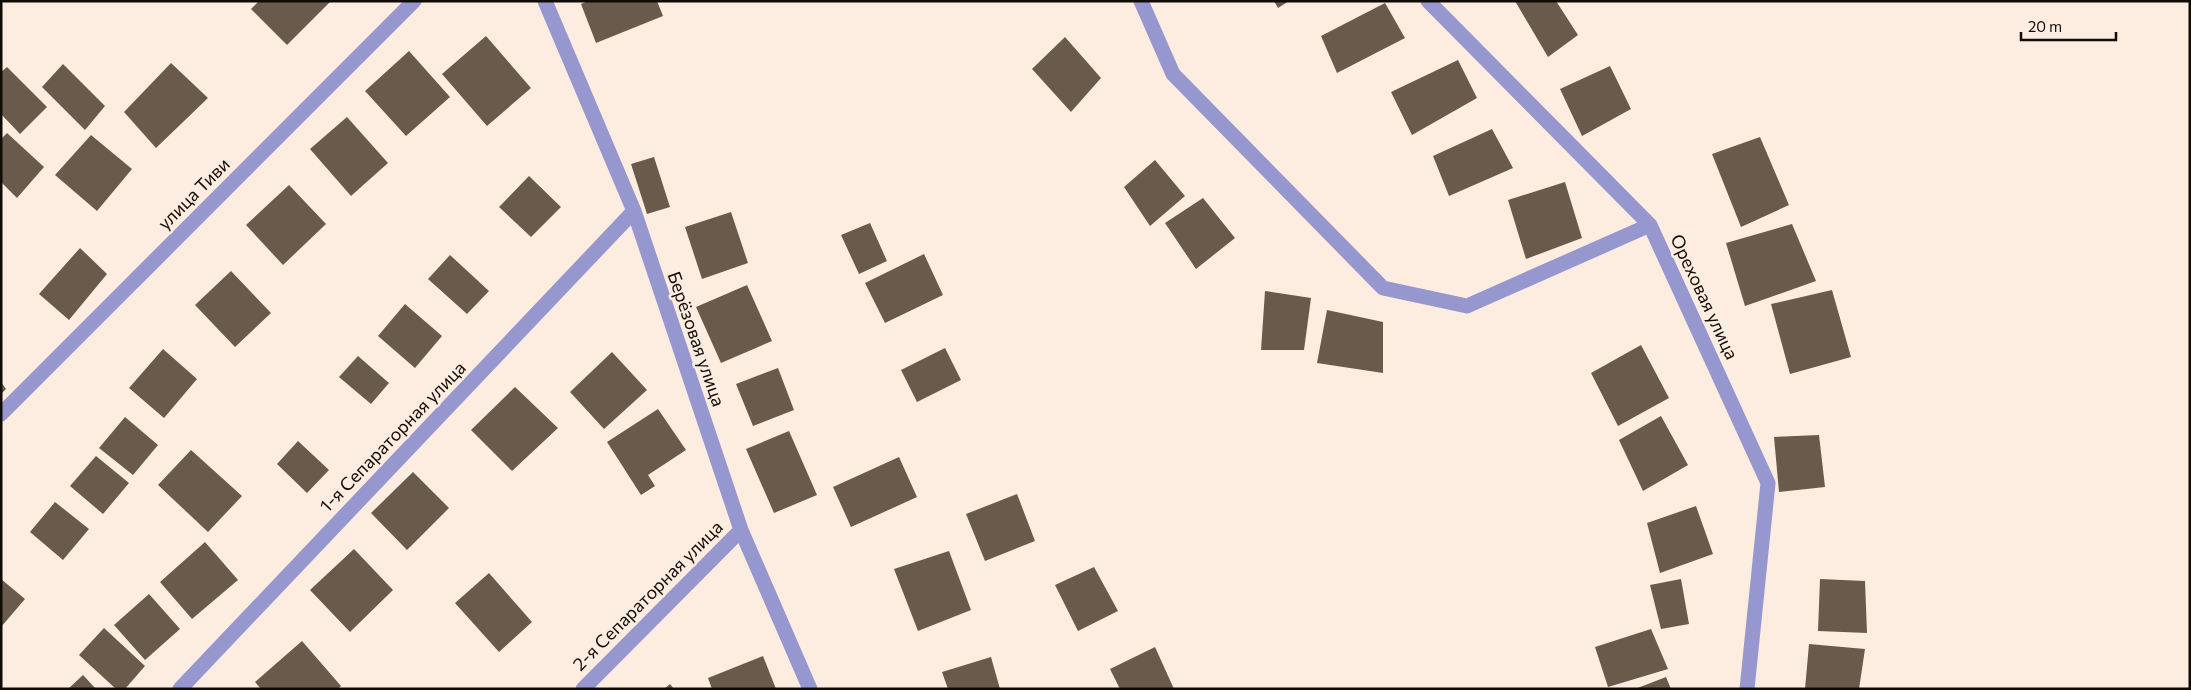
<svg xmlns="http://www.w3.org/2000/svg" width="2191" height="690" font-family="Commissioner,sans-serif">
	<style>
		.building { fill: #6a5a4c }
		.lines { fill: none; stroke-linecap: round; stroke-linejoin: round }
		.minor { stroke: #9797d0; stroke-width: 15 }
		.labels { text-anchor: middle; stroke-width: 5; stroke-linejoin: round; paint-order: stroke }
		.street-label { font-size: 18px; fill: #110b06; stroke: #fcede0 }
	</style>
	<rect width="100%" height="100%" fill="#fcede0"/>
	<path class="building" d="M259,1h72l-44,44 -36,-36z
		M588,1h69l6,15 -67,27 -15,-39z
		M1274,1h15l-11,7z
		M1515,1h41l22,34 -30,22z
		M1385,3l20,35 -68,35 -16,-37z
		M486,36l45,52 -44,38 -45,-52z
		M1065,37l36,41 -30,34 -39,-43z
		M409,51l41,46 -44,39 -41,-45z
		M1458,60l19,38 -65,37 -21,-43z
		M171,63l37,35 -52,50 -32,-36z
		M63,64l42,42 -20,24 -43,-43z
		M1610,66l21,43 -49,27 -22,-47z
		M7,67l40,40 -27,27 -19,-20v-42z
		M347,117l41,46 -37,33 -41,-47z
		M1492,129l21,39 -64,28 -16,-40z
		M7,133l37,34 -27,31 -16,-16v-43z
		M91,135l41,34 -35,42 -42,-36z
		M1760,137l29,68 -48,22 -29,-73z
		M654,157l16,50 -23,7 -16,-50z
		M1155,160l30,36 -35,30 -26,-39z
		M529,176l32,31 -30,30 -32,-30z
		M1565,182l17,56 -56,21 -18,-59z
		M289,185l37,39 -43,41 -37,-40z
		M1203,198l32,40 -39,31 -31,-46z
		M731,212l17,51 -46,16 -17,-52z
		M870,223l17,38 -28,13 -18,-39z
		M1792,224l24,57 -71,25 -19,-63z
		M80,248l27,26 -38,46 -30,-26z
		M924,254l19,41 -58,28 -20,-40z
		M450,255l39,36 -22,23 -39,-35z
		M231,271l40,42 -36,34 -40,-42z
		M747,285l25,56 -51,22 -25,-56z
		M1832,290l19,67 -61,17 -19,-70z
		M1265,291l46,7 -7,52h-43z
		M405,304l37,32 -27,32 -37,-32z
		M1327,310l56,12v51l-66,-10z
		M1641,345l28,53 -51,28 -27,-53z
		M945,348l16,32 -44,22 -16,-32z
		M163,349l34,30 -33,39 -35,-30z
		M612,352l35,38 -43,39 -34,-37z
		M358,356l31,27 -18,21 -32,-27z
		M778,368l16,42 -41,16 -17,-42z
		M1,382l5,7 -5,5z
		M515,387l43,41 -46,43 -41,-41z
		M658,409l28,41 -38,25 7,11 -14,9 -34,-53z
		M1661,416l27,49 -45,26 -24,-51z
		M125,417l33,28 -25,30 -34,-27z
		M789,431l28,64 -43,18 -28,-64z
		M1819,435l6,52 -46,5 -5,-55z
		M298,441l31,29 -22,23 -30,-29z
		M191,450l51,46 -34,36 -50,-47z
		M96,456l33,27 -26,31 -33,-28z
		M899,457l18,40 -66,30 -18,-40z
		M413,472l36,36 -42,42 -36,-37z
		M1017,494l18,47 -50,20 -19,-47z
		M55,502l34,27 -26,31 -33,-28z
		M1696,506l17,48 -53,19 -13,-50z
		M205,542l33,38 -46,39 -32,-37z
		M354,549l39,41 -43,42 -40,-42z
		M949,551l22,59 -53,21 -24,-62z
		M1094,567l24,44 -40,20 -23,-46z
		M489,573l43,49 -33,30 -44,-49z
		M1,579l24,20 -24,28z
		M1681,579l8,45 -28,5 -11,-44z
		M1820,579l45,2 2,52 -49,-2z
		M149,594l31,35 -35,31 -31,-35z
		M104,628l41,38 -20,23h-9l-37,-34z
		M1651,629l17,40 -60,18 -13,-40z
		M302,641l39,45 -3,3h-77l-6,-7z
		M1809,644l56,5 -6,40h-54z
		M1155,647l19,42h-54l-10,-20z
		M763,656l13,33h-64l-4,-11z
		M991,657l9,32h-52l-6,-17z
		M83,675l13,14h-28z
		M1666,677l5,12h-36z
		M670,684l4,5h-10z"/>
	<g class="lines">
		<path class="minor" d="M545,1l89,210 107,319 69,159
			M1141,1l32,73 210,214 84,18 183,-81
			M1428,1l222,224 118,258 -21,206
			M1,414l413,-413
			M180,689l454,-478
			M583,689l158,-159"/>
	</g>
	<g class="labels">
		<g class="street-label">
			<text transform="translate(194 194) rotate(-45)" y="6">улица Тиви</text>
			<text transform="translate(1704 297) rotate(65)" y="6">Ореховая улица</text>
			<text transform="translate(696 339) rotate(71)" y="6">Берёзовая улица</text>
			<text transform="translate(393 437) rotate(-46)" y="6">1-я Сепараторная улица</text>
			<text transform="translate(648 596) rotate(-45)" y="6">2-я Сепараторная улица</text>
		</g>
	</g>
	<rect width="2191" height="690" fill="none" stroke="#110b06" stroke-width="5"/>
	<path d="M2021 32v8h95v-8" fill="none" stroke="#110b06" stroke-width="2.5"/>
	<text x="2028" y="32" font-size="15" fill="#110b06" stroke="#fcede0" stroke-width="4" paint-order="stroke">20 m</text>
</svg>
